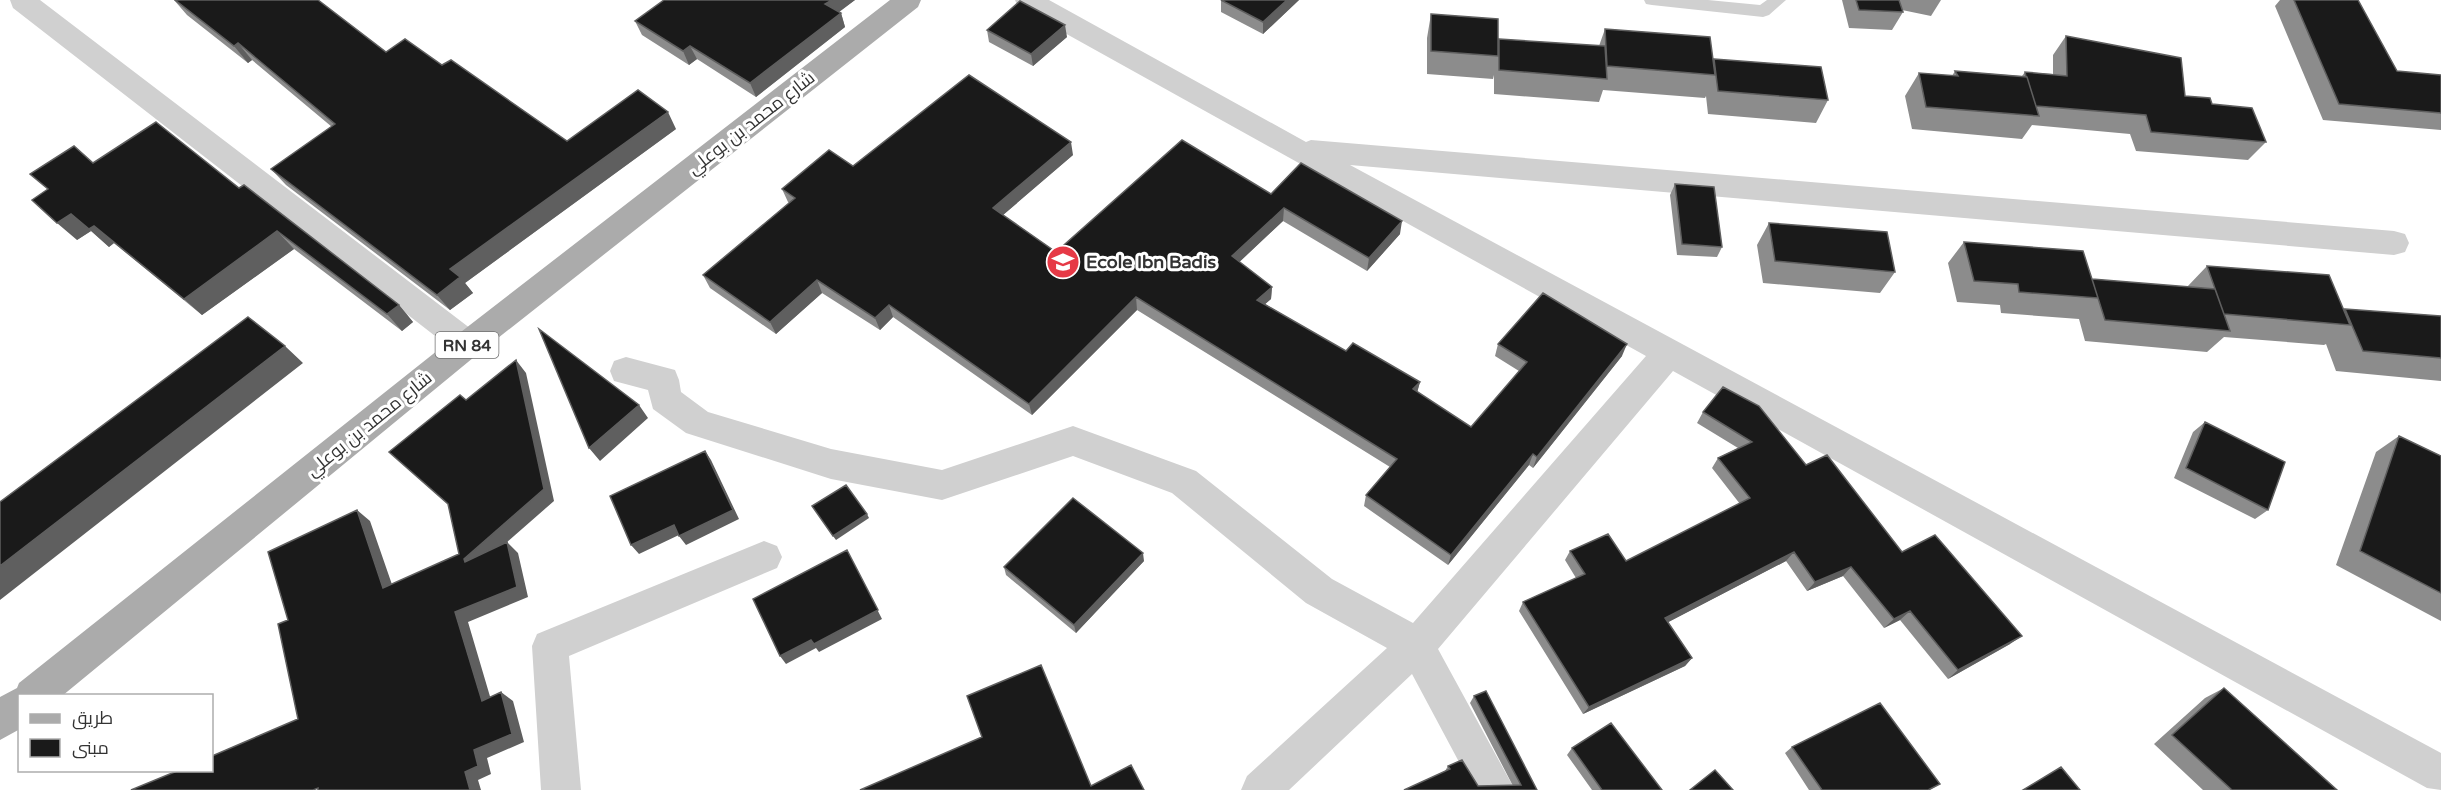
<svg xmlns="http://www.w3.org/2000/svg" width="2441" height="790" font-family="'Varela Round',Cairo,sans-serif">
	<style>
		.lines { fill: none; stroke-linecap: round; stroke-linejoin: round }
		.service { fill: #d0d0d0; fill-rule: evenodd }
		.minor { fill: #d0d0d0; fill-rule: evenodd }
		.primary { fill: #ababab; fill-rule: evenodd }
		.wall { fill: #8c8c8c }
		.shaded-wall { fill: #5f5f5f }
		.building { fill: #1a1a1a; stroke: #5f5f5f; stroke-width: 1.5 }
		.labels { text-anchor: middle; stroke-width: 6; stroke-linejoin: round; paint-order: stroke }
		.shield { fill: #fff; stroke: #707070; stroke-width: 1.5 }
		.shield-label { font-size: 16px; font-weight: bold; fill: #333 }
		.street-label { font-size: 18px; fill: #333; stroke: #fff }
		.poi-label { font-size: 18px; font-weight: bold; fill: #333; stroke: #fff; text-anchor: start }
	</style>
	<rect width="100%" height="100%" fill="#fff"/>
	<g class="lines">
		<path class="service" d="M1644,0h64l52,5 7,-5h19l-17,15 -6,2 -111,-12 -6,-1z"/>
		<path class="minor" d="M10,0h30l439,335 5,9 -5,9 -11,4 -11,-4 -444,-345z
			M1015,0h34l257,142 5,-2 1083,91 11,3 4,9 -4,9 -11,3 -1044,-90 1091,588v37l-14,-2 -754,-417 -235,278 77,141h-41l-62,-116 -123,116h-48l6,-14 140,-128 -81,-45 -134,-110 -99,-37 -131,44 -111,-21 -145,-46 -33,-24 -5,-19 -34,-9 -4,-10 4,-10 12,-4 49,13 4,10 2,12 27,20 123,37 111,21 131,-44 123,45 136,108 81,44 233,-267 -628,-349z
			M764,541l13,5 5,11 -5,11 -208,88 12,134h-40l-9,-144 5,-12z"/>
		<path class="primary" d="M890,0h31l-3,7 -439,346 -417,343h-42v33l-20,11v-43l17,-9 2,-5 438,-348z"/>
	</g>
	<path class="wall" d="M174,0h144l68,52 56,13 125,76 109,-12 -211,154 8,10 -23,17 -164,-125 -15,-16 61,-42 -80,-67 -4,3 -61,-48z
		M855,0l-17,12 3,1 4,14 -89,70 -59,-38 -8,6 -47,-30 -7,-14z
		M1221,0h78l-36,34 -42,-22z
		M1842,0h99l-10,16 -29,-6 1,2 -11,18 -43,-2z
		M2280,0h78l39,71 44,4v55l-118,-10 -48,-114z
		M1431,14l67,28 101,4 6,-17 108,31 115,40 -12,23 -108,-9 -2,-18 -1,2 -102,-8 -4,12 -105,-8v-19l-1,4 -66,-5v-36z
		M987,30l80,7 -34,29 -44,-24z
		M2066,36l119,60 27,8 54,38 -18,18 -112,-9 -6,-17 -98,-9 -10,14 -110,-10 -7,-33 14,-23 33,3 3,-5 67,5 3,-4 28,2v-19z
		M1073,155l-70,60 53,37 215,-58 129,40 -33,37 -84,-50 -44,41 33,25 -1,12 -6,5 81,47 74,31 -3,10 54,35 48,-56 -24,-15 3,-12 124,12 -89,112 -4,-3 -81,100 -84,-59 2,-11 24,-28 -253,-157 -105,105 -139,-98 -13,13 -58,-37 -46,41 -66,-46 -7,-13 86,-72 -1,-1 -6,-13 71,-23z
		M93,163l146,25 160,117 14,17 -11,9 -108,-82 -92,66 -88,-72 -5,4 -18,-16 -14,9z
		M1675,184l47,63 -5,10 -40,-2 -7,-60z
		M1769,223l126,49 -15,21 -117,-10 -6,-38z
		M1964,242l128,37 95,8 20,-21 137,44 1,-1 96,7v65l-105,-10 -10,-27 -2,1 -100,-8 -17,15 -122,-11 -6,-22 -78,-6 -1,-8 -43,-3 -9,-39z
		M1703,412l103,53 96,87 108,92 -62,35 -48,-59 -16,8 -41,-52 -36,15 -21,-30 -118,61 24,36 -7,8 -102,48 -64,-103 4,-9 53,-24 -11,-18 5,-9 56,10 114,-57 -28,-36 6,-10 20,-10 -41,-25z
		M2205,422l63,88 -13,9 -81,-41 19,-46z
		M2399,436l42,20v165l-105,-56 40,-113z
		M1144,561l-68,72 -70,-58 -2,-8z
		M2224,688l113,102h-134l-49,-46 51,-46z
		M1474,696l63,94h-133l41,-19 3,-5 30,20h35l-43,-83z
		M1792,747l148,37 -10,6h-121l-24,-37z
		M1572,748l90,42h-70l-25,-35z"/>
	<path class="shaded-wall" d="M832,0h23l-25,19 -5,-15z
		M1287,0h12l-36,34v-12z
		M841,13l4,14 -89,70 -6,-14z
		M1065,25l2,12 -34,29 -2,-12z
		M238,43l14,17 -4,3 -14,-17z
		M690,46l7,13 -8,6 -6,-14z
		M668,112l8,17 -211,154 8,10 -23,17 -13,-15 13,-26z
		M1071,142l2,13 -77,66 -3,-13z
		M1284,208l-1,13 -51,48v-13z
		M71,214l20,17 -14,9 -20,-17z
		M1402,221l-2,13 -33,37 2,-13z
		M94,226l20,17 -5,4 -20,-18z
		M277,231l17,18 -92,66 -18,-16z
		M817,280l5,13 -46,41 -6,-12z
		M1272,287l-1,12 -15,13 1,-12z
		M1136,297l1,13 -105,105 -3,-11z
		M399,305l14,17 -11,9 -15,-17z
		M889,305l4,12 -13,13 -5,-12z
		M1627,344l-5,12 -89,112 4,-11z
		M285,346l18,17 -303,237v-34z
		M516,360l10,13 28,128 -47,41 11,11 10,44 -60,25 26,88 -12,-9 -27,-89 10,-50 -1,-3z
		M1420,382l-3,11 -4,-4z
		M639,405l9,13 -48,43 -11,-13z
		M705,451l6,9 28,59 -53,26 -7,-9z
		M1533,454l-4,11 -81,100 3,-10z
		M357,510l13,11 27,78 -14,-11z
		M867,514l2,4 -33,22 -3,-4z
		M674,525l7,9 -42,20 -8,-9z
		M847,550l35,69 -63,33 -3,-4 -30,16 -6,-8z
		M1794,552l-8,9 -127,66 6,-9z
		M1143,553l1,8 -68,72 -2,-8z
		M1851,567l-8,9 -36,15 8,-9z
		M1910,611l-10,9 -16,8 10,-9z
		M2022,636l-12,8 -62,35 10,-9z
		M1692,658l-7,8 -102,48 6,-7z
		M501,692l12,9 11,41 -37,16 4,16 -13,6 3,10h-11l-5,-18 9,-22z"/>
	<path class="building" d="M175,0h143l68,52 19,-13 37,26 9,-5 116,81 71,-51 30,22 -218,157 10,8 -23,18 -166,-126 64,-45 -97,-81 -4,3z
		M664,0h168l-7,4 16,9 -91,70 -60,-37 -7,5 -48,-30z
		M1221,0h66l-24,22z
		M1856,0h43l4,12 -44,-2z
		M2294,0h64l39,71 44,4v38l-102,-9z
		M1020,1l45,24 -34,29 -44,-24z
		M1431,14l67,5v37l-67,-5z
		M1605,29l105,8 5,38 -108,-9z
		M2066,36l115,22 4,38 25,2 2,6 40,4 14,34 -115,-10 -5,-17 -110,-9 -9,-29h-1l-1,-5 42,4z
		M1499,39l106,7 2,33 -108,-9z
		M1714,59l107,8 7,33 -110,-9z
		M1955,71l72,6 12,39 -113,-9 -7,-34 39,3z
		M969,75l102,67 -78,66 63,44 126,-112 89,54 30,-31 101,58 -33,37 -85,-50 -52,48 40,31 -15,13 89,51 7,-8 67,39 -7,7 58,38 56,-65 -29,-18 45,-51 84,51 -90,113 -4,-3 -82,101 -85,-60 31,-36 -261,-162 -107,107 -140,-99 -14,13 -58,-38 -47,42 -67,-47 92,-77 -13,-9 47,-39 24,16z
		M156,122l83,66 5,-3 155,120 -12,9 -110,-83 -93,68 -90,-73 -5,3 -18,-15 -14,9 -25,-23 16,-11 -18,-15 44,-28 19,17z
		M1675,184l39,3 8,60 -40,-3z
		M1769,223l118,9 8,40 -120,-11z
		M1964,242l119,9 15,47 -79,-6 -1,-8 -44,-3z
		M2207,266l122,9 21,50 -126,-11z
		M2092,279l123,10 15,42 -125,-11z
		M2345,309l96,7v42l-78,-7z
		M248,317l37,29 -285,220v-64z
		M539,329l100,76 -50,43z
		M516,360l28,129 -80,70 1,3 42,-20 10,45 -62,25 27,89 19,-9 11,42 -38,16 4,16 -13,6 5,18h-152v-2l-5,2h-182l46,-19h35v-15l86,-37 -20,-95 10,-4 -20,-68 89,-42 26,78 76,-34 -11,-50 -59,-52 71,-57 6,5z
		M1723,387l36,19 47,59 21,-10 75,97 33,-17 87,101 -64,34 -48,-59 -16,8 -43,-52 -36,15 -21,-30 -129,66 27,40 -103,49 -66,-105 62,-28 -15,-23 38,-17 18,27 124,-63 -32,-40 34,-16 -49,-30z
		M2205,422l80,40 -17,48 -82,-42z
		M2399,436l42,20v137l-81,-42z
		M705,451l28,59 -54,26 -5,-11 -43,20 -21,-49z
		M846,485l21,29 -34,22 -21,-30z
		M1073,498l70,55 -69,72 -70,-58z
		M847,550l31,60 -64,34 -3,-4 -31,16 -27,-57z
		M1041,665l50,121 40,-21 13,25h-284l122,-53 -15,-41z
		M2224,688l113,102h-105l-60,-55z
		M1486,691l51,99h-133l46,-21 -2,-3 14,-6 16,26 43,-1 -47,-89z
		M1880,703l60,81 -12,6h-106l-30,-43z
		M1611,723l51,67h-60l-30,-42z
		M2061,767l19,23h-57z
		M1715,770l18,20h-43z"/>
	<defs>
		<symbol id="school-disc" viewBox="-11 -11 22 22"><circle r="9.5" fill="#e63946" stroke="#fff"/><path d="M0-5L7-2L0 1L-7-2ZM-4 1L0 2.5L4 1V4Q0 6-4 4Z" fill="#fff"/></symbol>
	</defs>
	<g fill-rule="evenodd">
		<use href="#school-disc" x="1044" y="243" width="38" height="38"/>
	</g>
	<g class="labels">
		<rect class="shield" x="435.5" y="332" width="63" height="26" rx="4.5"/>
		<g class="shield-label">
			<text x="467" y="351">RN 84</text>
		</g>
		<g class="street-label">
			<text transform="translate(751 123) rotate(-38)" y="6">شارع محمد بن بوعلي</text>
			<text transform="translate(369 424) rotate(-39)" y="6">شارع محمد بن بوعلي</text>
		</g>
		<g class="poi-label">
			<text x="1086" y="268">Ecole Ibn Badis</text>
		</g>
	</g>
	<rect x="18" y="694" width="195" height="78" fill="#ffffff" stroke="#adadad" stroke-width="1.5"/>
	<rect x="30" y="714" width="30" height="9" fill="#ababab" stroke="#adadad" stroke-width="1.5"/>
	<text x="72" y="724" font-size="18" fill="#333333">طريق</text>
	<rect x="30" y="739" width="30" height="18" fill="#1a1a1a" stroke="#adadad" stroke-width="1.5"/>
	<text x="72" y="754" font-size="18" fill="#333333">مبنى</text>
</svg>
